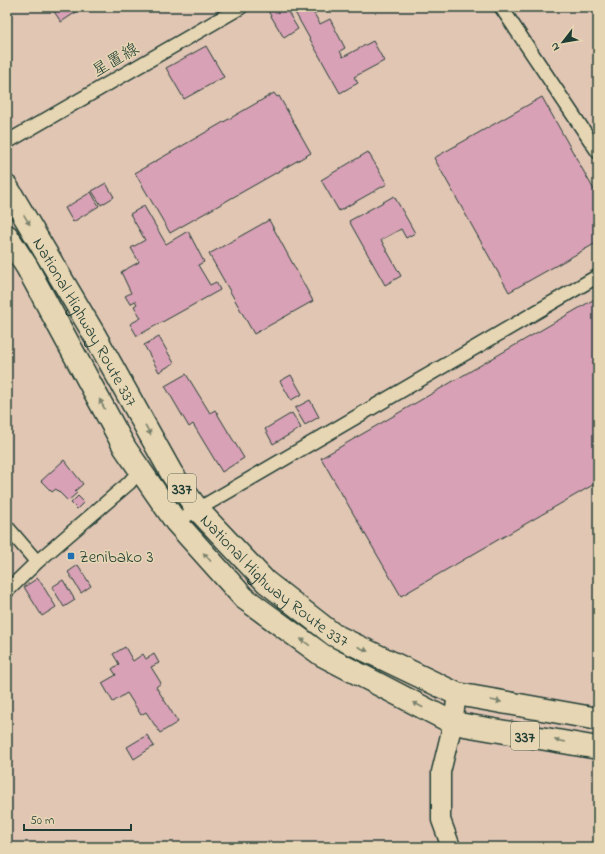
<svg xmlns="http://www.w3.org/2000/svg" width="605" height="854" font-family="'Indie Flower','Klee One',sans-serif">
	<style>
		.building { fill: #d8a1b5; stroke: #1f3d34 }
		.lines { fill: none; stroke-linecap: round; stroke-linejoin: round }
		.street-casing { stroke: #1f3d34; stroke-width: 16 }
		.secondary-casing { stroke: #1f3d34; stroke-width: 21 }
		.highway-casing { stroke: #1f3d34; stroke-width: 25 }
		.street { stroke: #e7d6b3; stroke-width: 13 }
		.secondary { stroke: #e7d6b3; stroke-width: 18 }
		.highway { stroke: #e7d6b3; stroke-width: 22 }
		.oneway { fill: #79826d }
		.poi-dot { fill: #1f6fb2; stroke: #e7d6b3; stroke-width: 1.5 }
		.labels { text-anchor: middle; stroke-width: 3; stroke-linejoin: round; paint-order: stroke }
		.shield { fill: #e7d6b3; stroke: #5b6b5a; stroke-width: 1 }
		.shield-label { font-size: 16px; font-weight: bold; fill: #1f3d34 }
		.street-label { font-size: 17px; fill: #1f3d34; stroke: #e7d6b3 }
		.poi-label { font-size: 17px; fill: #1f3d34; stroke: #e7d6b3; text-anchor: start }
	</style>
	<rect width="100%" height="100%" fill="#e2c6b4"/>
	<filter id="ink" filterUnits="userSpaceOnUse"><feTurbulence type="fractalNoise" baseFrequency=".025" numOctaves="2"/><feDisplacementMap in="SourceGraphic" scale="8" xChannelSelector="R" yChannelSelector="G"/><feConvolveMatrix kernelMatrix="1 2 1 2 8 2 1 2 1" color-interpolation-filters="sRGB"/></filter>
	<g filter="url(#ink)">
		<path class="building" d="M51,7h33l-23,15z
			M275,7h10l13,22 -14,9 -16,-27z
			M292,7h21l-2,1 9,16 10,-5 15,29 -5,3 3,6 30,-16 11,20 -30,16 4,6 -18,10z
			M206,46l18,31 -40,22 -18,-31z
			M274,93l3,4 2,-1 32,57 -141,80 -35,-60z
			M542,97l56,100v45l-89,50 -75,-134z
			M368,152l19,32 -48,27 -18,-31z
			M106,183l8,14 -13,8 -9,-14z
			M91,192l8,14 -26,16 -8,-14z
			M394,196l21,37 -9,5 -5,-9 -20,11 20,36 -16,9 -36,-64z
			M144,206l22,38 22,-13 16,31 -6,3 12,20 6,-3 4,8 -83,46 -7,-12 11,-6 -7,-12 3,-2 -2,-3 -5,3 -5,-8 6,-3 -10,-21 18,-10 -8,-14 14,-8 -15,-26z
			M269,220l44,81 -59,33 -45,-80z
			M598,297v185l-197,114 -80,-138z
			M159,337l15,26 -15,9 -15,-27z
			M186,374l24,39 5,-3 29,48 -22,14 -29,-48 -4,3 -24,-41z
			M291,375l11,19 -11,6 -11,-19z
			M310,400l9,17 -14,8 -10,-17z
			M292,413l9,15 -28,16 -8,-15z
			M64,460l19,24 -8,7 2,2 -9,8 -12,-12 -4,3 -11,-11z
			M78,496l6,6 -7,7 -6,-6z
			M78,565l13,21 -10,7 -13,-21z
			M38,578l18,29 -14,9 -18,-29z
			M63,580l12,20 -11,7 -12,-20z
			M125,647l8,14 10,-7 3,5 8,-5 5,9 -8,4 10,16 -5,4 22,35 -18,11 -14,-21 -5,3 -14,-22 -14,9 -11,-19 14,-8 -4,-6 7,-5 -6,-10z
			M147,735l7,11 -20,13 -7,-12z"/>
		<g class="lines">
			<defs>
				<path id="street" d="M501,7l97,145
					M7,142l234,-135
					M176,522l422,-246
					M7,527l30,35
					M7,591l30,-29 92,-79 11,-13"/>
				<path id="secondary" d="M451,847l-10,-27v-48l12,-49 4,-29"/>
				<g id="highway">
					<path id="s1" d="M7,187l87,147 78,140 26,36 68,72 68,53 123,59 141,25"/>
					<path d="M7,236l20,31 98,181 51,74 68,76 78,57 131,68 145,25"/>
				</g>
			</defs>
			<use href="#street" class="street-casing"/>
			<use href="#secondary" class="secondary-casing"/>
			<use href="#highway" class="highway-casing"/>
			<use href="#street" class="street"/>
			<use href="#secondary" class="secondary"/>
			<use href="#highway" class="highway"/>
		</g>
		<defs><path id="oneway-solid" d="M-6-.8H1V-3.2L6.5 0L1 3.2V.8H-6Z"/></defs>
		<g class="oneway">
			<use href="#oneway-solid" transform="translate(27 220) rotate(59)"/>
			<use href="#oneway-solid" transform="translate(102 404) rotate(-118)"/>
			<use href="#oneway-solid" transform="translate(148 430) rotate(61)"/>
			<use href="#oneway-solid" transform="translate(207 557) rotate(-132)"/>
			<use href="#oneway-solid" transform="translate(305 642) rotate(-144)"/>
			<use href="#oneway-solid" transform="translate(363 649) rotate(25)"/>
			<use href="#oneway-solid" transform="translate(496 701) rotate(10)"/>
			<use href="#oneway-solid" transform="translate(418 705) rotate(-152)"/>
			<use href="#oneway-solid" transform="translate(560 741) rotate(-170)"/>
		</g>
	</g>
	<rect class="poi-dot" x="67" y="552" width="8" height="8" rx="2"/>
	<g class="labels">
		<g class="shield">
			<rect x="168" y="474" width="28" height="28" rx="3"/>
			<rect x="511" y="722" width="28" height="28" rx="3"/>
		</g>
		<g class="shield-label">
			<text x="182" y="494">337</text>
			<text x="525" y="742">337</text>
		</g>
		<g class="street-label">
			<text transform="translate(115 59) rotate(-30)" y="6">星置線</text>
			<text dy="6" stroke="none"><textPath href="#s1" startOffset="156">National Highway Route 337</textPath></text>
			<text dy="6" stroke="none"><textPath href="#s1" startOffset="480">National Highway Route 337</textPath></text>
		</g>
		<g class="poi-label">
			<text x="79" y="562">Zenibako 3</text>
		</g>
	</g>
	<rect width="605" height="854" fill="none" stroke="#e7d6b3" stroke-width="24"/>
	<rect x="12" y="12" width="581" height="830" fill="none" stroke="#1f3d34" stroke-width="1.5" filter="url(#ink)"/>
	<g transform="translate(563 42) rotate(239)" stroke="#e7d6b3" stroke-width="3" paint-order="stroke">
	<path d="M0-3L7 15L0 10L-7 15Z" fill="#1f3d34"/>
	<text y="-6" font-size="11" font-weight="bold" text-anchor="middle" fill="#1f3d34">N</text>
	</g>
	<path d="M24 824v6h107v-6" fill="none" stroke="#1f3d34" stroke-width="2"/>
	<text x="30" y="824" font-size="12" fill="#1f3d34" stroke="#e7d6b3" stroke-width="3" paint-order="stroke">50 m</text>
</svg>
